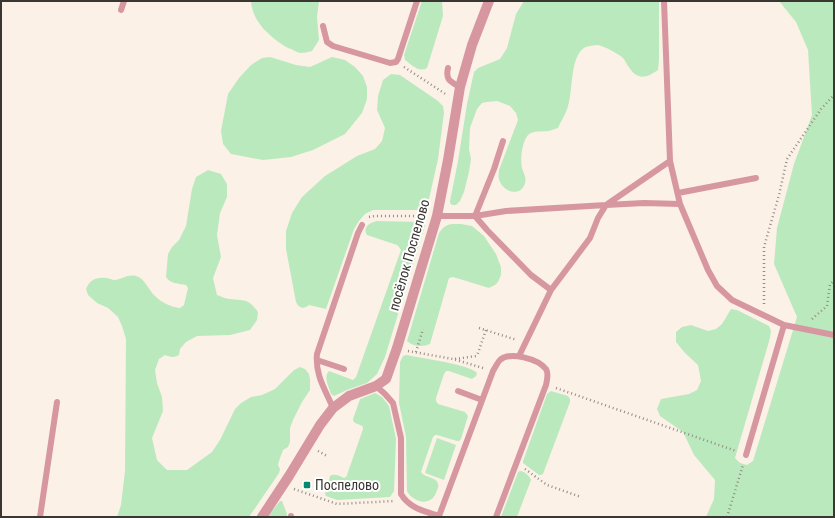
<svg xmlns="http://www.w3.org/2000/svg" width="835" height="518" font-family="'Roboto Condensed',sans-serif">
	<style>
		.green { fill: #bbe9be }
		.lines { fill: none; stroke-linecap: round; stroke-linejoin: round }
		.path { stroke: #938c85; stroke-width: 2.5; stroke-dasharray: 1 3; stroke-linecap: butt }
		.service { stroke: #d797a0; stroke-width: 6 }
		.tertiary { stroke: #d797a0; stroke-width: 10 }
		.poi-dot { fill: #088a6e; stroke: #fff; stroke-width: 1.5 }
		.labels { text-anchor: middle; stroke-width: 4; stroke-linejoin: round; paint-order: stroke }
		.street-label { font-size: 14px; fill: #3a3632; stroke: #fff }
		.poi-label { font-size: 14px; fill: #3a3632; stroke: #fff; text-anchor: start }
	</style>
	<rect width="100%" height="100%" fill="#fcf1e6"/>
	<path class="green" d="M251,1h68l-2,16 2,23 -7,11c-4,1 -8,2 -12,2 -4,-1 -8,-4 -12,-5 -17,-10 -36,-26 -37,-47z
		M422,1h20l1,15 -16,52c-8,5 -15,-3 -22,-8l-1,-5z
		M524,1h135v59l-1,10c-13,9 -21,10 -30,-4 -2,-3 -3,-6 -5,-8 -4,-4 -19,-12 -25,-13 -3,0 -11,1 -14,3 -14,9 -11,43 -16,58 -2,8 -7,15 -10,22 -3,1 -6,2 -9,3 -7,1 -16,-1 -21,4 -6,7 -8,24 -6,33 1,5 5,9 3,15 -4,15 -23,9 -26,-4 -1,-2 0,-6 0,-9l19,-50 -2,-7 -6,-7 -13,-5 -10,1 -5,1 -5,6 -7,19 -1,21 2,10 -2,13 -5,20 -4,9 -4,4h-4l-2,-2v-2l8,-40 9,-57 7,-32 4,-4 22,-9 7,-11 9,-34z
		M779,1h55v516h-128l8,-18 1,-19 -21,-25 -11,-23 -23,-16 -3,-7 4,-10 28,-5 8,-4 4,-9 -3,-16 -13,-12 -9,-11v-10l6,-5 9,-2 17,6 8,-2 6,-5 9,-15 6,1 32,16 2,5 -1,7 -35,120 5,5 7,2 6,-4 44,-144 -23,-53 3,-36 17,-64 18,-49 -4,-65 -12,-28z
		M270,57l26,8 14,2 22,-10 13,3 10,7 8,9 4,11v12l-5,14 -17,21 -32,16 -22,7 -28,3 -32,-6 -8,-10 -2,-13 7,-37 11,-16 12,-13 11,-7z
		M391,74l9,1 38,26 5,5 1,7 -6,46 -9,40 -3,8 -5,3h-48l-8,4 -6,7 -5,8 -28,80 -17,-4c-5,4 -10,4 -13,-3l-10,-53v-18l6,-18 10,-16 23,-21 32,-20 18,-7 7,-8 3,-13 -8,-18 1,-14 5,-16z
		M208,170l13,4 6,10v13l-7,16 -3,22 4,22 -8,21 4,17c4,1 8,4 13,4 15,2 18,-1 28,13l-1,8 -7,10 -20,5 -33,1 -11,6 -6,7 -1,6c-5,3 -9,2 -14,0l-6,4 -4,11 2,13 5,14 1,14 -11,27 5,22 10,10h20l25,-18 8,-12 15,-31 6,-6 10,-6 11,-2 13,-6 19,-19 6,-3 5,2 4,5 1,5v11l-8,12 -9,18 -3,8v14l-2,5 -5,3 -4,11 -1,4 2,4 -1,4 -30,44h-132l4,-12 4,-34 1,-132 -4,-13 -4,-9 -10,-9 -11,-5 -9,-8 -2,-6c4,-9 9,-12 20,-11 3,0 6,2 9,2 7,-1 13,-6 21,-4 9,2 13,15 19,20 7,7 16,11 25,12l4,-3 4,-17 -2,-3c-7,-1 -17,-2 -20,-8l2,-23 4,-7 7,-7 7,-14 6,-37 4,-12z
		M377,221l46,1 2,3 -1,4 -39,128 -8,17 -10,9 -20,7 -13,6 -3,-2c-2,-7 -8,-17 -2,-23l24,9 3,-3 45,-127 -2,-3 -2,-2 -30,-10c-5,-7 3,-13 10,-14z
		M461,224l11,2 12,10 12,18 5,13v8l-3,7 -3,3 -6,3 -36,-11 -4,1 -19,66c-7,3 -17,3 -23,-3l32,-108c7,-10 10,-9 22,-9z
		M406,355c14,3 63,9 71,18l-1,3 -4,3 -23,-8h-3l-2,3 -8,24v3l2,3 27,8 3,4 -7,23 -2,2h-2l-20,-6h-2l-2,2 -12,35c4,6 16,5 17,12 1,2 0,4 -1,6 -1,4 -3,8 -7,10 -8,5 -20,-2 -23,-9l-1,-54 -7,-34 1,-41 3,-6z
		M551,391l17,5 2,3v3l-27,72 -2,1h-2l-16,-12v-2l24,-67z
		M375,393l2,1 5,3 7,9 7,33 -2,52 -4,6 -53,3 -11,-4 -1,-2 5,-18c4,-3 10,0 14,2l2,-1 1,-2 16,-46v-2c-3,-4 -10,-2 -10,-8l6,-17 1,-3z
		M437,438l19,7 -12,35 -19,-7z
		M520,471c4,0 10,5 11,9l-14,37h-16l17,-45z
		M280,501h2l5,13v3h-20z"/>
	<g class="lines">
		<path class="path" d="M404,67l43,28
			M369,217l6,-1h49
			M764,304v-57l15,-52 8,-36 34,-50 13,-14
			M812,319l15,-13 3,-22 4,-3
			M479,328l38,12
			M408,351l45,8 30,9
			M416,352l7,-23
			M455,359l21,-3 2,-3 8,-23
			M556,388l180,63
			M318,451l9,5
			M525,469l22,16 34,12
			M294,489l43,15 57,-3
			M727,517l16,-52"/>
		<path class="service" d="M664,1l6,160 10,43 28,66 9,16 15,14 52,25 50,10
			M121,10l3,-9
			M323,26l4,16 6,4 57,17 6,-1 2,-3 19,-58
			M448,68c-3,12 3,14 12,19
			M678,193l78,-15
			M437,216h38l19,-47 9,-28
			M475,216l31,-5 100,-6 64,-44
			M475,216l12,14 44,45 20,15
			M519,356l32,-66 39,-52 8,-20 8,-13 38,-2 36,1
			M317,360l27,9
			M376,386l9,8 8,9 8,35v56c8,14 23,17 38,22l54,-145c2,-3 4,-8 7,-11 10,-9 38,-1 46,9 3,5 1,11 0,16l-50,132
			M458,391l24,9
			M333,408c-8,-19 -18,-33 -16,-54l41,-121 4,-8
			M746,455l38,-130
			M40,517l17,-115
			M291,517v-1"/>
		<path class="tertiary" d="M262,517l27,-41 31,-51 13,-17 16,-12 27,-10 10,-7 11,-31 40,-132 11,-56 12,-73 12,-42 17,-44"/>
	</g>
	<rect class="poi-dot" x="303" y="481" width="8" height="8" rx="2"/>
	<g class="labels">
		<g class="street-label">
			<text transform="translate(409 255) rotate(-74)" y="5">посёлок Поспелово</text>
		</g>
		<g class="poi-label">
			<text x="315" y="490">Поспелово</text>
		</g>
	</g>
	<rect width="835" height="518" fill="none" stroke="#3a3632" stroke-width="4"/>
</svg>
